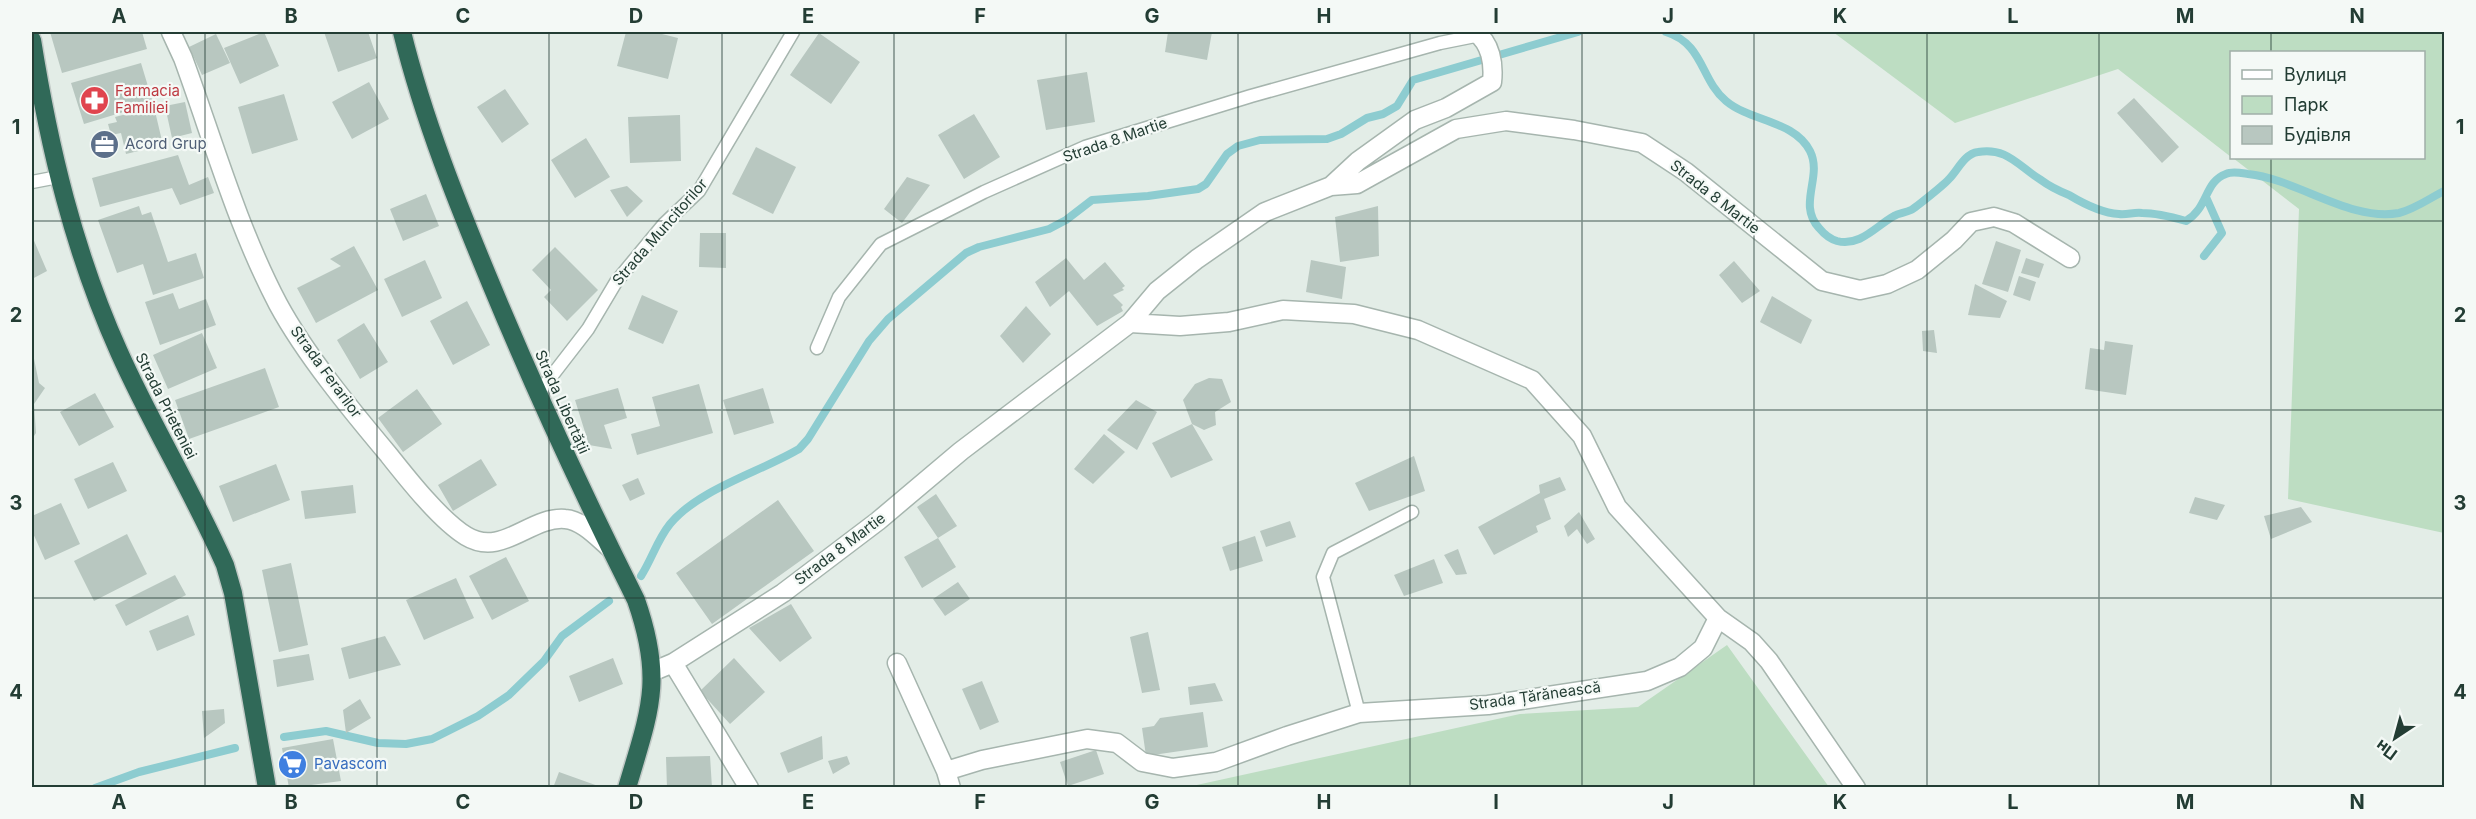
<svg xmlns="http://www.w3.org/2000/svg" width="2476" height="819" font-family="Inter,sans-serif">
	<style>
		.green { fill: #bdddc2 }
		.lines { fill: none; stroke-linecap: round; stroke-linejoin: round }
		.stream { stroke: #8dccd0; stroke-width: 8 }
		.building { fill: #b8c7c0 }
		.lane-casing { stroke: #a6b5ae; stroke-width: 15 }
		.street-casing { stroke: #a6b5ae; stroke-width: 21 }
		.highway-casing { stroke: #c1c9c6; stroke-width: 21 }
		.lane { stroke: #fff; stroke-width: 12 }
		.street { stroke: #fff; stroke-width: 18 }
		.highway { stroke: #306958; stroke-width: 18 }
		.grid { fill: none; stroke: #233d34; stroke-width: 1.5; stroke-opacity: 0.55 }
		.labels { text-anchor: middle; stroke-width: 4.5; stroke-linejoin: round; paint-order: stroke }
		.health-label { font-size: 15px; fill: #be3a42; stroke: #f4f9f6; text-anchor: start }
		.street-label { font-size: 15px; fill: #233d34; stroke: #f4f9f6 }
		.service-label { font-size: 15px; fill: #4e5e75; stroke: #f4f9f6; text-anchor: start }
		.shop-label { font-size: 15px; fill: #366cbe; stroke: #f4f9f6; text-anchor: start }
		.neatline { fill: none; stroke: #233d34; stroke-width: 2 }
		.grid-label { font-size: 20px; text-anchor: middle; font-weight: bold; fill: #233d34 }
	</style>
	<rect width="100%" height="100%" fill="#e3ede7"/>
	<path class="green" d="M1833,32h611v501l-156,-34 11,-290 -66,-51h191v-106h-192l-1,105 -113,-88 -163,54z
		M1727,645l102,142 -646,1 337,-74 118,-7z"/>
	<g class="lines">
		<path class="stream" d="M1666,32c38,12 34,47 60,69 25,21 68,19 84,50 13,26 -13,53 9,77 5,6 11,11 18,13 23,6 39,-15 57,-25 5,-3 11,-3 17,-6 4,-2 34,-26 38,-31 9,-9 15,-25 29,-27 29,-5 40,14 63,28 8,6 18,11 28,15 15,9 32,18 50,19 8,1 15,-2 23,-1 15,0 30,4 44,8 23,-14 18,-39 40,-47 6,-3 15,-1 22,0 49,5 102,48 151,39 16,-4 31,-15 45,-22
			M2204,256l18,-23 -16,-36
			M641,576c11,-17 16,-36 29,-52 29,-35 90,-52 129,-75l9,-10 61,-98 19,-22 78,-66 13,-6 70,-18 17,-9 26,-20 56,-4 50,-7 8,-5 21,-30 11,-8 22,-6 67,-1 14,-5 26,-16 16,-4 14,-8 16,-26 165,-48
			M284,737l42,-6 52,12 28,1 26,-5 46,-23 31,-21 35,-34 18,-25 47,-35
			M95,788l44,-16 96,-24"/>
	</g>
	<path class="building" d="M50,32h92l5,17 -85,24z
		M264,32l15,34 -39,18 -16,-36z
		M324,32h44l9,26 -39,14z
		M626,32h28l24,6 -10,41 -51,-13z
		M1168,32h44l-5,28 -42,-8z
		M819,33l41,29 -29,42 -41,-29z
		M216,34l14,29 -28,12 -13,-28z
		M141,63l12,40 -69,21 -13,-41z
		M1087,72l8,50 -49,8 -9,-50z
		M369,82l20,37 -37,20 -20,-37z
		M505,89l24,35 -27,19 -25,-36z
		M284,94l14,46 -46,14 -14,-47z
		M2134,98l45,49 -17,16 -45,-50z
		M185,102l7,31 -20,5 -7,-32z
		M154,107l9,38 -37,9 -5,-21 -10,2 -3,-11 9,-2 -2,-5z
		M974,114l26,43 -36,22 -26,-44z
		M680,115l1,46 -51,2 -2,-46z
		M586,138l24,39 -35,21 -24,-38z
		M756,147l40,20 -23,47 -41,-20z
		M178,155l11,30 19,-8 6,16 -34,12 -8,-17 -72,19 -8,-29z
		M907,177l23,8 -28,38 -18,-14z
		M627,186l16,15 -16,16 -17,-27z
		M426,194l13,32 -36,15 -13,-32z
		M139,206l3,9 9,-3 17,50 28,-9 8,25 -51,17 -10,-31 -26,9 -19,-53z
		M1378,206l1,50 -39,6 -5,-45z
		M700,233h26v35l-27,-1z
		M32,236l15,35 -15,8z
		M1996,241l25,9 -13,42 -26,-8z
		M354,246l24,44 -62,33 -19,-35 44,-22 -11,-7z
		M555,247l43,43 -31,31 -23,-24 7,-7 -19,-20z
		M1066,258l18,22 21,-18 20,24 -3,2 2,2 -11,5 10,10 -2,2 2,4 -26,15 -28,-35 -19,16 -15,-25z
		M2026,258l18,6 -5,14 -18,-5z
		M425,260l17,38 -40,19 -18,-38z
		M1311,260l35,7 -4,32 -36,-7z
		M1734,261l26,30 -18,12 -23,-28z
		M2019,276l17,6 -6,19 -17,-6z
		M1975,284l32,17 -7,17 -32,-3z
		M173,293l6,16 27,-10 10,26 -56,20 -15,-43z
		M642,295l36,16 -15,33 -35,-15z
		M1772,296l40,24 -11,24 -41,-22z
		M467,301l23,44 -37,20 -23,-44z
		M1026,306l25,28 -28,29 -23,-27z
		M364,323l24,39 -28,17 -23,-39z
		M1934,330l3,23 -14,-2 -1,-20z
		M202,333l15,35 -49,21 -15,-34z
		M2105,341l28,4 -7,50 -41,-6 5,-41 14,2z
		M32,349l7,34 6,5 -11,16 2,29 -4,6z
		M265,368l14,39 -90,32 -14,-39z
		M1209,378l13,1 9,23 -16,10 1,13 -12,5 -12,-6 -9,-24 12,-16z
		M699,384l14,49 -76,22 -6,-21 29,-8 -8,-29z
		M618,388l9,30 -23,7 8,24 -23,-4 -14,-45z
		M763,388l11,35 -40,12 -11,-35z
		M417,389l25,35 -39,28 -25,-34z
		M95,393l19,34 -35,19 -19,-34z
		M1136,400l21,12 -20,38 -30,-20z
		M1192,424l21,36 -42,18 -19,-35z
		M1104,434l21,18 -32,32 -19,-15z
		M1414,456l11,35 -56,20 -14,-28z
		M481,459l16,26 -44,26 -15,-26z
		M113,462l14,29 -39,18 -14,-30z
		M276,464l14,36 -57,22 -14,-36z
		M1560,477l6,13 -22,9 7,20 -15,7 2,6 -44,23 -16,-28 62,-34 -1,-8z
		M638,478l7,16 -15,7 -8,-16z
		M353,485l3,28 -51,6 -4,-28z
		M936,494l21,32 -19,12 -21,-31z
		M2195,497l30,8 -8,15 -28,-7z
		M778,500l36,51 -102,73 -36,-51z
		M61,503l19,41 -35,16 -13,-29v-15z
		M2301,507l11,15 -41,17 -7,-23z
		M1579,512l16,27 -8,5 -10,-15 -9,8 -4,-11z
		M1290,521l6,16 -30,10 -6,-16z
		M127,534l20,40 -53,27 -20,-40z
		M1255,536l8,25 -33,10 -8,-24z
		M938,538l18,29 -34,21 -18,-31z
		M1458,549l9,25 -11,1 -12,-20z
		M506,557l23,44 -37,19 -23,-44z
		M1434,559l9,24 -39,13 -10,-21z
		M291,563l17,82 -29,7 -17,-82z
		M175,575l11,20 -60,31 -11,-21z
		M456,578l18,40 -50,22 -18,-40z
		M958,582l12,17 -25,17 -12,-17z
		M791,604l21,34 -32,24 -31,-34z
		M188,615l7,20 -38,16 -8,-20z
		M1148,632l12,58 -18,3 -12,-56z
		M385,636l16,29 -52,14 -8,-31z
		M309,654l5,26 -37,7 -4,-27z
		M613,658l10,26 -44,18 -10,-26z
		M734,658l31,34 -35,32 -30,-33z
		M982,681l17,41 -19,8 -18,-41z
		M1215,683l8,18 -33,4 -2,-18z
		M360,699l11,19 -25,15 -3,-23z
		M224,709l1,14 -21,15 -2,-27z
		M1203,712l5,35 -62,9 -4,-28 12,-2 6,-8z
		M822,736l1,23 -35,14 -8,-20z
		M333,739l8,42 -52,7 -7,-40z
		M1096,750l8,24 -36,12 -8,-24z
		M710,756l2,32h-45l-1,-31z
		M847,756l3,8 -17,10 -5,-13z
		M559,772l42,15v1h-48z"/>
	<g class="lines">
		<defs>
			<path id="lane" d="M32,182l26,-5
				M817,348l22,-51 42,-53 103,-52 101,-45 166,-51 189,-53 40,-8
				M537,395l51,-66 28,-47 48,-58 35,-33 94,-159
				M1359,713l-36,-136 10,-24 79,-41"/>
			<path id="street" d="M171,32l12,26c30,82 54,168 95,246 27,50 73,106 110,150 19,24 52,66 78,82 36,22 64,-20 99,-17 17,1 33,19 45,29
				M1331,186l27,-25 57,-41 31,-12 46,-26c2,-18 -1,-39 -17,-50
				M1130,323l50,3 49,-4 54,-12 71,4 64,16 114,50 50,56 35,71 101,111 34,24 17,19 87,127
				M673,663l76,125
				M897,663l49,108 5,17
				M654,671l19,-8 110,-70 95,-72 83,-70 169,-128 27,-32 40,-32 68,-47 66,-26 26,-2 99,-55 50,-8 68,9 68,13 44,29 136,109 38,9 27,-6 30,-14 37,-30 17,-18 23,-5 20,6 56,35
				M946,771l36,-11 105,-21 30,4 25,19 31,6 43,-6 71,-26 72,-23 129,-8 159,-24 33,-14 23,-19 15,-30"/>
			<path id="highway" d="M402,32c22,89 56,173 91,257 44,106 92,209 143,311 28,80 14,110 -9,188
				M32,40c17,107 42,212 87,312 32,72 74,140 106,213l8,28 34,195"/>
		</defs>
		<use href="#lane" class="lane-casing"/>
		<use href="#street" class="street-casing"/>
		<use href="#highway" class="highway-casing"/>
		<use href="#lane" class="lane"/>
		<use href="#street" class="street"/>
		<use href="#highway" class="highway"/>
	</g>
	<path class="grid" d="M205,32v756M377,32v756M549,32v756M722,32v756M894,32v756M1066,32v756M1238,32v756M1410,32v756M1582,32v756M1754,32v756M1927,32v756M2099,32v756M2271,32v20M2271,158v630M32,221h2412M32,410h2412M32,598h2412"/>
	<defs>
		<symbol id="pharmacy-disc" viewBox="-11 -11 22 22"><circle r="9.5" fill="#e0444e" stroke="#f4f9f6"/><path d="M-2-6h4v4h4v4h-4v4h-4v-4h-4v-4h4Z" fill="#fff"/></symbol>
		<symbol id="office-disc" viewBox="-11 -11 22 22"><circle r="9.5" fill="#5c6f8a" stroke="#f4f9f6"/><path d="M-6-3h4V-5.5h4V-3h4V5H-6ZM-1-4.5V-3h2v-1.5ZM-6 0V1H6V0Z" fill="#fff"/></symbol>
		<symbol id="supermarket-disc" viewBox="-11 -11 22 22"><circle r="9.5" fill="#3f7fe0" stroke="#f4f9f6"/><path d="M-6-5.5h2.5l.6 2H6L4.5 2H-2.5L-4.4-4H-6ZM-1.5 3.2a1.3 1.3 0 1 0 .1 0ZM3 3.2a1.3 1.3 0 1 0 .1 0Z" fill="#fff"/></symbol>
	</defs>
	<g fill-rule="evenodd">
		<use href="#pharmacy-disc" x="78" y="84" width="33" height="33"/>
		<use href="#office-disc" x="88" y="128" width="33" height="33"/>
		<use href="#supermarket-disc" x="276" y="748" width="33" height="33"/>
	</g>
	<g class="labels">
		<g class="health-label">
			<text x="115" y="96">Farmacia<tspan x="115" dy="17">Familiei</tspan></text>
		</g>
		<g class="street-label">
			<text transform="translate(1115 140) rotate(-19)" y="5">Strada 8 Martie</text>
			<text transform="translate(1715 197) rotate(38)" y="5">Strada 8 Martie</text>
			<text transform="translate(660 232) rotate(-49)" y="5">Strada Muncitorilor</text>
			<text transform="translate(326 372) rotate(54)" y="5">Strada Ferarilor</text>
			<text transform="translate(562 402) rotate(66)" y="5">Strada Libertății</text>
			<text transform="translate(166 406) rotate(63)" y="5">Strada Prieteniei</text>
			<text transform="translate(840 549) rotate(-37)" y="5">Strada 8 Martie</text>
			<text transform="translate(1535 696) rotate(-8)" y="5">Strada Țărănească</text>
		</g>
		<g class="service-label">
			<text x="125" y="149">Acord Grup</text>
		</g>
		<g class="shop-label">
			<text x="314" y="769">Pavascom</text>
		</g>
	</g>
	<rect width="2476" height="819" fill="none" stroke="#f4f9f6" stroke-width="66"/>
	<rect x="2230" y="51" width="195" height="108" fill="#f4f9f6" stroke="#a0aea8" stroke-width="1.5"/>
	<rect x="2242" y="70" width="30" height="9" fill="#ffffff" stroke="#a0aea8" stroke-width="1.5"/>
	<text x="2284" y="81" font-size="18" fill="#233d34">Вулиця</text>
	<rect x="2242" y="96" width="30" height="18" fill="#bdddc2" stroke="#a0aea8" stroke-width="1.5"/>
	<text x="2284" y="111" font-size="18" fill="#233d34">Парк</text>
	<rect x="2242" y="126" width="30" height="18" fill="#b8c7c0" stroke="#a0aea8" stroke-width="1.5"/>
	<text x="2284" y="141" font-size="18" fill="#233d34">Будівля</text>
	<g transform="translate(2395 738) rotate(216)" stroke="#f4f9f6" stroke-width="4.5" paint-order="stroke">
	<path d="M0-4.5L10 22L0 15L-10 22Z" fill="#233d34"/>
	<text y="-9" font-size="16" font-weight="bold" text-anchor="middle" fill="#233d34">Пн</text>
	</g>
	<rect x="33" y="33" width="2410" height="753" class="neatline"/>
	<g class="grid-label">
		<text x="119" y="23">A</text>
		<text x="291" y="23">B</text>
		<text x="463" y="23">C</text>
		<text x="636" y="23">D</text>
		<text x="808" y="23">E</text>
		<text x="980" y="23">F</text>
		<text x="1152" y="23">G</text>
		<text x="1324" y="23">H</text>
		<text x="1496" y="23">I</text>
		<text x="1668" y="23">J</text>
		<text x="1840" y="23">K</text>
		<text x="2013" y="23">L</text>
		<text x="2185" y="23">M</text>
		<text x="2357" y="23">N</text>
		<text x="16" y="134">1</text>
		<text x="2460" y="134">1</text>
		<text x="16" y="322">2</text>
		<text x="2460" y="322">2</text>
		<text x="16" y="510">3</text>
		<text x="2460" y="510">3</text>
		<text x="16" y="699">4</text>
		<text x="2460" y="699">4</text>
		<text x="119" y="809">A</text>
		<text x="291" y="809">B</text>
		<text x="463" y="809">C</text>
		<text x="636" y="809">D</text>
		<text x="808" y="809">E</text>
		<text x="980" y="809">F</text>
		<text x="1152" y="809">G</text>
		<text x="1324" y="809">H</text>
		<text x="1496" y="809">I</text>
		<text x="1668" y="809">J</text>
		<text x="1840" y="809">K</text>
		<text x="2013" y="809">L</text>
		<text x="2185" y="809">M</text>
		<text x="2357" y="809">N</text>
	</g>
</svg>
